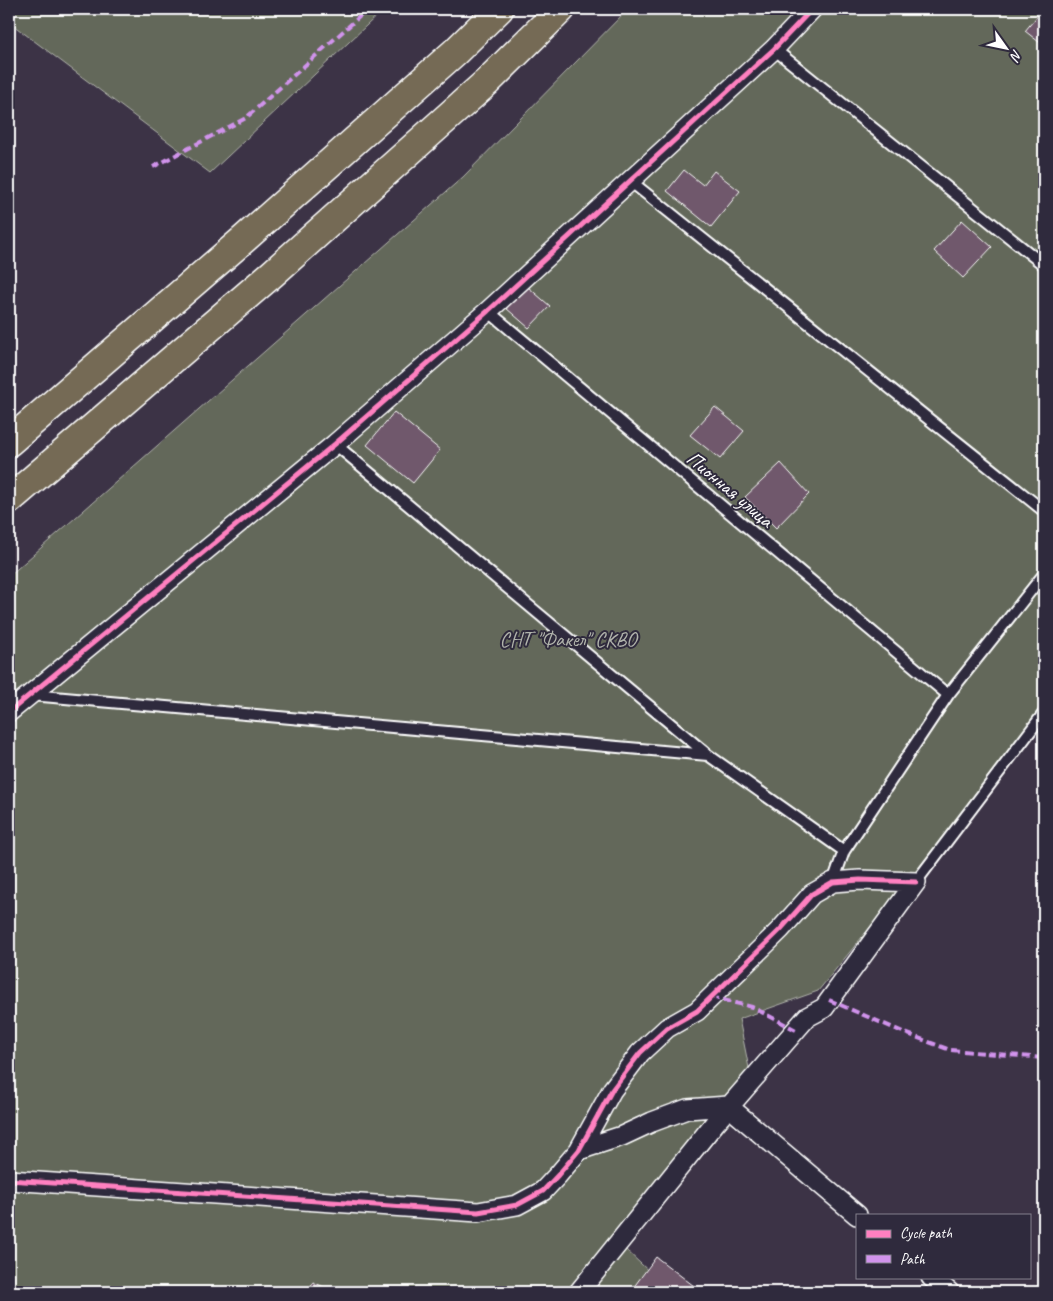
<svg xmlns="http://www.w3.org/2000/svg" width="1053" height="1301" font-family="Caveat,sans-serif">
	<style>
		.green { fill: #63685a; stroke: #b1b4ac }
		.building { fill: #70596c; stroke: #fff }
		.lines { fill: none; stroke-linecap: round; stroke-linejoin: round }
		.service-casing { stroke: #fff; stroke-width: 14 }
		.minor-casing { stroke: #fff; stroke-width: 22 }
		.trunk-casing { stroke: #fff; stroke-width: 31 }
		.service { stroke: #2f2a3d; stroke-width: 10 }
		.minor { stroke: #2f2a3d; stroke-width: 19 }
		.trunk { stroke: #756b55; stroke-width: 28 }
		.quiet { stroke: #d193ec; stroke-width: 4; stroke-dasharray: 8 4; stroke-linecap: butt }
		.cycleway-casing { stroke: #2f2a3d; stroke-width: 8 }
		.cycleway { stroke: #ff80c0; stroke-width: 5 }
		.labels { text-anchor: middle; stroke-width: 4; stroke-linejoin: round; paint-order: stroke }
		.street-label { font-size: 21px; fill: #fff; stroke: #2f2a3d }
		.park-label { font-size: 21px; fill: #b1b4ac; stroke: #2f2a3d }
	</style>
	<rect width="100%" height="100%" fill="#3c3346"/>
	<filter id="ink" filterUnits="userSpaceOnUse"><feTurbulence type="fractalNoise" baseFrequency=".02" numOctaves="2"/><feDisplacementMap in="SourceGraphic" scale="10" xChannelSelector="R" yChannelSelector="G"/><feConvolveMatrix kernelMatrix="1 2 1 2 8 2 1 2 1" color-interpolation-filters="sRGB"/></filter>
	<g filter="url(#ink)">
		<path class="green" d="M9,9h375l-174,164 -201,-151z
			M628,9h416v705l-226,277 -79,28 15,74 -129,156 46,43h-662v-716l454,-399z"/>
		<path class="building" d="M1043,9l1,2v35l-19,-15z
			M684,170l19,15 11,-14 26,20 -29,36 -44,-36z
			M962,220l30,27 -29,31 -29,-27z
			M528,287l22,19 -21,22 -23,-20z
			M715,407l29,24 -24,28 -30,-24z
			M394,412l46,38 -27,33 -46,-38z
			M781,463l28,31 -33,34 -31,-31z
			M656,1257l42,32 -3,3h-65z
			M313,1282l22,10h-27z"/>
		<g class="lines">
			<defs>
				<path id="service" d="M774,49l270,216
					M629,180l415,331
					M488,311l460,384
					M335,444l373,311 136,96
					M31,695l677,60
					M833,882l11,-31 104,-156 96,-121
					M916,882l128,-169"/>
				<path id="minor" d="M9,712l326,-268 153,-133 286,-262 38,-40
					M579,1150l43,-14 30,-14 35,-13 41,-3 129,109
					M9,1180l469,32 39,-7 26,-14 15,-16 21,-25 33,-60 28,-37 27,-25 30,-17 83,-81 32,-36 21,-12 27,-2 56,2
					M931,1277l18,15
					M579,1292l135,-168 93,-107 17,-9 92,-126"/>
				<path id="trunk" d="M9,442l235,-203 211,-187 44,-43
					M9,500l263,-226 215,-192 74,-73"/>
			</defs>
			<use href="#service" class="service-casing"/>
			<use href="#minor" class="minor-casing"/>
			<use href="#trunk" class="trunk-casing"/>
			<use href="#service" class="service"/>
			<use href="#minor" class="minor"/>
			<use href="#trunk" class="trunk"/>
			<path class="quiet" d="M153,167l93,-49 122,-109
				M711,997l41,10 44,23
				M829,1000l76,33 45,17 94,8"/>
			<defs>
				<path id="cycleway" d="M9,712l326,-268 153,-133 286,-262 38,-40
					M9,1180l469,32 39,-7 26,-14 15,-16 21,-25 33,-60 28,-37 27,-25 30,-17 83,-81 32,-36 21,-12 27,-2 56,2"/>
			</defs>
			<use href="#cycleway" class="cycleway-casing"/>
			<use href="#cycleway" class="cycleway"/>
		</g>
	</g>
	<g class="labels">
		<g class="street-label">
			<text transform="translate(730 489) rotate(40)" y="7">Пионная улица</text>
		</g>
		<g class="park-label">
			<text x="568" y="646">СНТ "Факел" СКВО</text>
		</g>
	</g>
	<rect width="1053" height="1301" fill="none" stroke="#2f2a3d" stroke-width="30"/>
	<rect x="15" y="15" width="1023" height="1271" fill="none" stroke="#fff" stroke-width="2" filter="url(#ink)"/>
	<rect x="856" y="1214" width="175" height="65" fill="#2f2a3d" stroke="#827f8b"/>
	<rect x="866" y="1230" width="25" height="8" fill="#ff80c0" stroke="#827f8b"/>
	<text x="900" y="1238" font-size="15" fill="#ffffff">Cycle path</text>
	<rect x="866" y="1255" width="25" height="8" fill="#d193ec" stroke="#827f8b"/>
	<text x="900" y="1264" font-size="15" fill="#ffffff">Path</text>
	<g transform="translate(1006 48) rotate(123)" stroke="#2f2a3d" stroke-width="4" paint-order="stroke">
	<path d="M0-4L9 19L0 12L-9 19Z" fill="#ffffff"/>
	<text y="-8" font-size="14" font-weight="bold" text-anchor="middle" fill="#ffffff">N</text>
	</g>
</svg>
